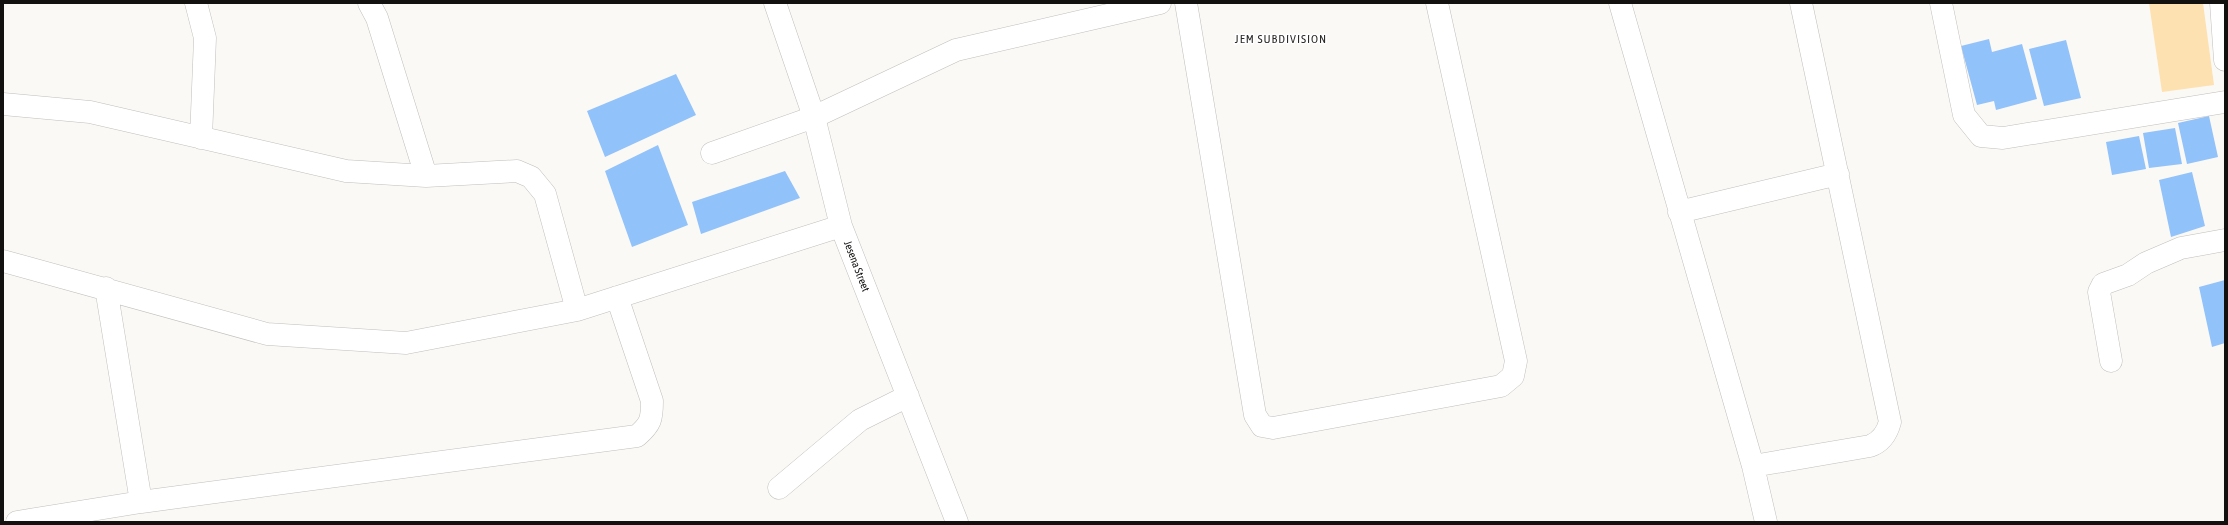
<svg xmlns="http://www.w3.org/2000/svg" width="2228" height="525" font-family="'Asap Condensed',sans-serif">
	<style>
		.green { fill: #fde1b0 }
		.building { fill: #91c2fa }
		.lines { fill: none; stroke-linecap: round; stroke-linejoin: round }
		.minor-casing { stroke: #c0bfbc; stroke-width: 23 }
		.minor { stroke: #fff; stroke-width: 22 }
		.labels { text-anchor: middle; stroke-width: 3; stroke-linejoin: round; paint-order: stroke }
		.street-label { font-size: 11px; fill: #121110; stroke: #fff }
		.neighbourhood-label { font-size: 12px; letter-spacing: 1px; fill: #2c2b29; stroke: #fff }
	</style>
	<rect width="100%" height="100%" fill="#fbf9f6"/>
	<path class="green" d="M2149,3h54l11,82 -52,7z"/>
	<path class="building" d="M1989,39l3,13 30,-8 15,55 -41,11 -2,-9 -17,4 -16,-59z
		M2066,40l15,58 -37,8 -15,-57z
		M676,74l20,41 -91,42 -18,-46z
		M2209,116l9,41 -31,7 -9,-41z
		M2175,128l7,36 -33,4 -6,-35z
		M2139,136l7,33 -34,6 -6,-33z
		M658,145l30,80 -56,22 -27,-76z
		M785,171l15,27 -99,36 -9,-32z
		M2192,172l13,54 -34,11 -12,-57z
		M2225,280v63l-13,4 -13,-60z"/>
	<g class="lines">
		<defs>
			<path id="minor" d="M196,3l9,35 -4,100
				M369,3l8,15 49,158
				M775,3l39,114 27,109 116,296
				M1186,3l69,412 7,11 11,2 228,-42 12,-10 3,-15 -79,-358
				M1620,3l133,463 13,56
				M1941,3l23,112 17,21 22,2 222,-36
				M2221,3l4,57
				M3,104l87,8 256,59 80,5 91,-5 14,6 14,17 32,116
				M712,153l102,-36 142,-67 204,-47
				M1679,212l159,-38
				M3,261l264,73 139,9 171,-33 264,-84
				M106,288l35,214
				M2111,361l-12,-69 4,-8 25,-9 18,-12 35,-15 44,-8
				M1753,466l117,-20c11,-4 17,-13 20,-24l-89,-419
				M779,488l81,-68 48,-24
				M17,522l124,-20 496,-66c14,-12 15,-17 15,-35l-35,-104"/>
		</defs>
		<use href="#minor" class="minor-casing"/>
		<use href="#minor" class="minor"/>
	</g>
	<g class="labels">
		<g class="street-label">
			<text transform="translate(857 266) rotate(69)" y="4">Jesena Street</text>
		</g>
		<g class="neighbourhood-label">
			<text x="1281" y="43">JEM SUBDIVISION</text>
		</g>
	</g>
	<rect width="2228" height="525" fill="none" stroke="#121110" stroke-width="8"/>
</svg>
